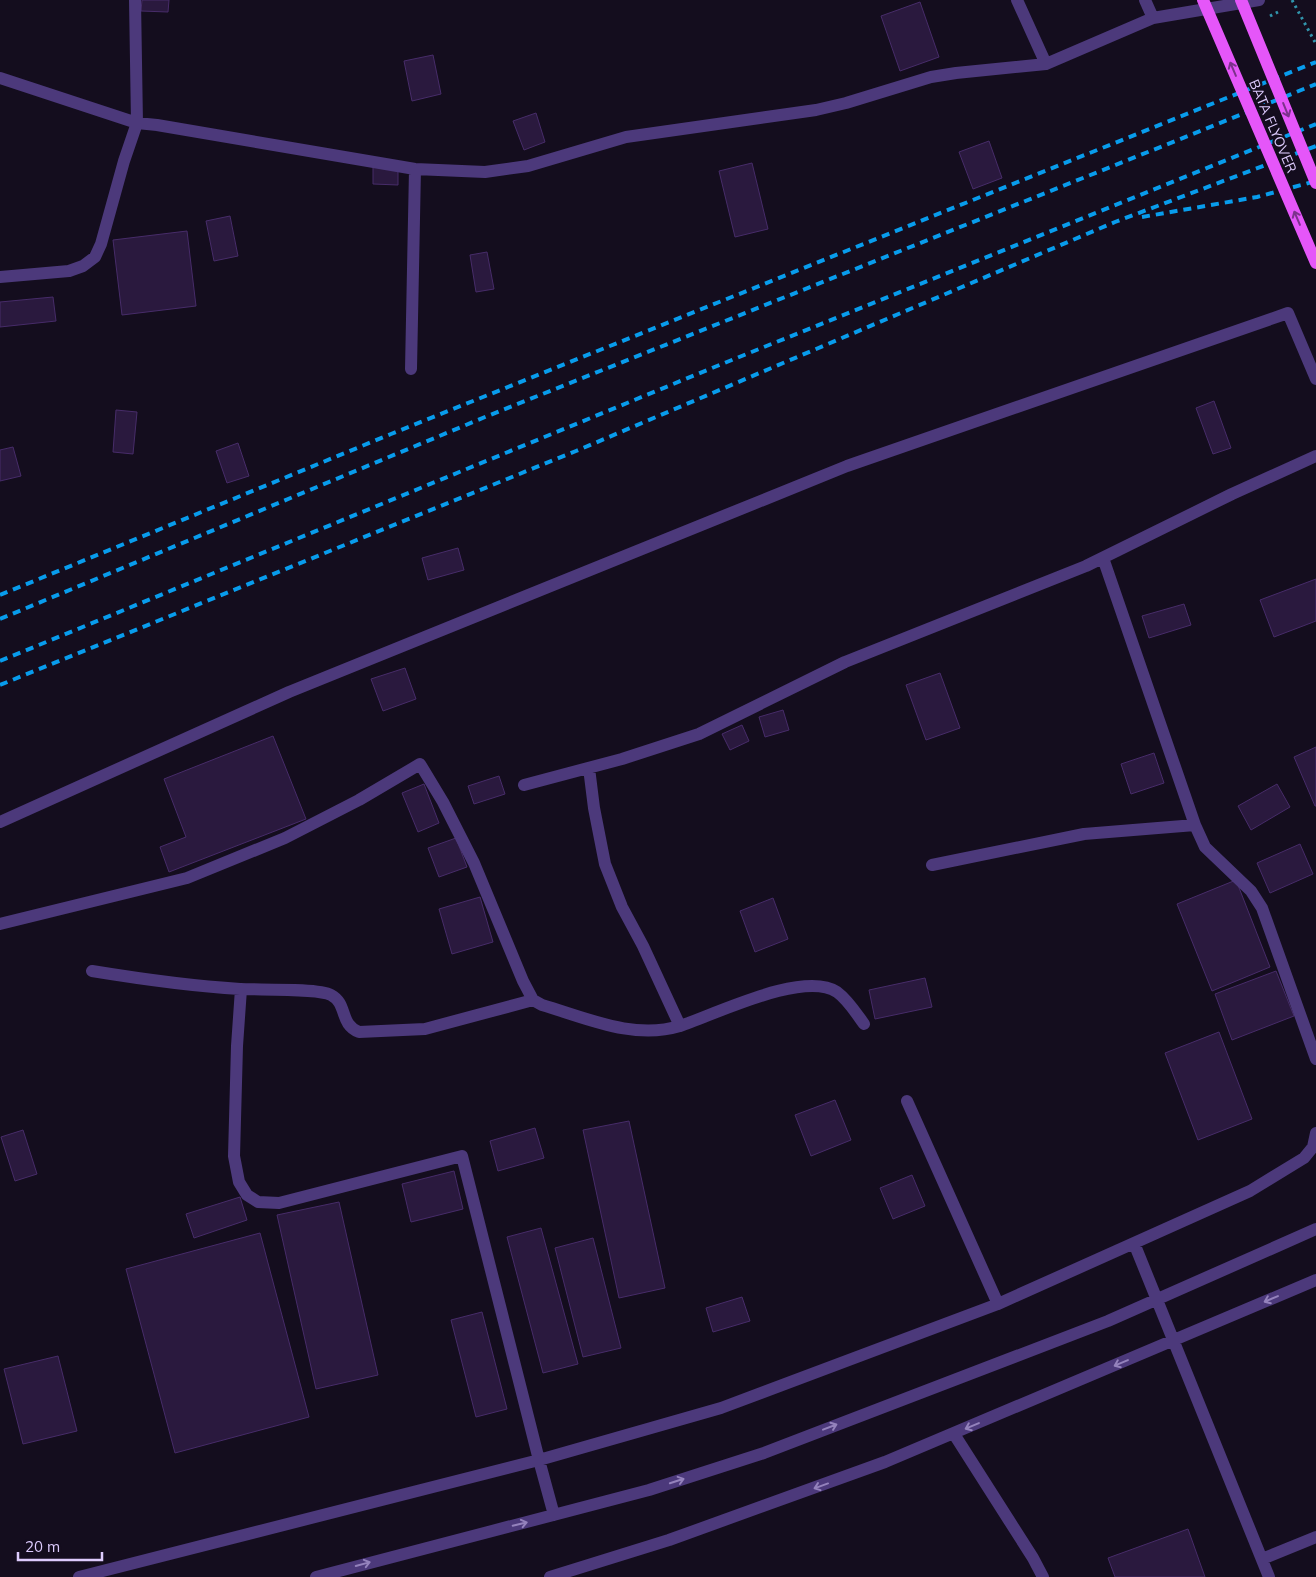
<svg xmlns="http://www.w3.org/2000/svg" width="1316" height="1577" font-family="Mulish,sans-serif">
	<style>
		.building { fill: #2a193e; stroke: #472c69 }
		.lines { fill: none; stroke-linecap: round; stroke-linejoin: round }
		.path { stroke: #3194ab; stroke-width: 3; stroke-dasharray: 2.5 4; stroke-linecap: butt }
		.minor { stroke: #4c397b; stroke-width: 12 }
		.rail { stroke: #089cec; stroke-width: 4; stroke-dasharray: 8 6; stroke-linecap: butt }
		.path-bridge { stroke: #3194ab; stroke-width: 3; stroke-dasharray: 2.5 4; stroke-linecap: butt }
		.major-bridge { stroke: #e556f9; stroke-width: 12 }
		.oneway { stroke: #7c328c }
		.oneway2 { stroke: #9482bc }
		.labels { text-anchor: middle; stroke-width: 4.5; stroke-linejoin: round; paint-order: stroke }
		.street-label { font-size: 14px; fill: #ddcbfd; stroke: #140d1e }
	</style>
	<rect width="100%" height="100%" fill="#140d1e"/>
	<path class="building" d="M142,0h27l-1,12 -27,-1z
		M920,2l19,55 -39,14 -19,-55z
		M433,55l8,39 -29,7 -8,-40z
		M536,113l9,29 -21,8 -11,-29z
		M989,141l13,37 -29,11 -14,-37z
		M752,163l16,66 -33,8 -16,-66z
		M373,165l25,2v18l-25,-1z
		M230,216l8,40 -24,5 -8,-40z
		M187,231l9,75 -74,9 -9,-75z
		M487,252l7,37 -18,3 -6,-37z
		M53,297l3,24 -56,6v-25z
		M1214,401l17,47 -18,6 -17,-46z
		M116,410l21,2 -4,42 -20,-2z
		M238,443l11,33 -22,7 -11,-32z
		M13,447l8,29 -21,5v-31z
		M458,548l6,22 -36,10 -6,-22z
		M1316,579v42l-42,16 -14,-37z
		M1184,604l7,21 -42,13 -7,-22z
		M405,668l11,31 -33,12 -12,-32z
		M940,673l20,55 -34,12 -20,-55z
		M783,710l6,20 -24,7 -6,-20z
		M742,725l7,16 -19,9 -8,-16z
		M273,736l33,83 -137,53 -9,-25 26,-10 -22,-58z
		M1316,747v59h-1l-21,-49z
		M1154,753l10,30 -33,11 -10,-30z
		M499,776l6,18 -31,10 -6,-18z
		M424,784l15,39 -21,9 -16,-39z
		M1277,784l13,23 -39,23 -13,-24z
		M456,838l11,29 -28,10 -11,-29z
		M1300,844l13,30 -43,19 -13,-30z
		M1236,880l34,87 -58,24 -35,-87z
		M480,897l13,45 -41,12 -13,-45z
		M773,898l15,41 -33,13 -15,-41z
		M1276,971l18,45 -62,24 -17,-46z
		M925,978l7,29 -57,12 -6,-29z
		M1219,1032l33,87 -54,21 -33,-87z
		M835,1100l16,40 -40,16 -16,-41z
		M629,1121l36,167 -46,10 -36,-168z
		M535,1128l9,30 -46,13 -8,-30z
		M23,1130l14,44 -22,7 -14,-44z
		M454,1171l9,38 -52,13 -9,-38z
		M912,1175l13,31 -32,13 -13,-31z
		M240,1197l7,23 -53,18 -8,-24z
		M339,1202l39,173 -62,14 -39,-174z
		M541,1228l37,136 -35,9 -36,-136z
		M260,1233l49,184 -134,36 -49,-184z
		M593,1238l28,110 -38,9 -28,-109z
		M742,1297l8,24 -37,11 -7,-24z
		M482,1312l25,97 -31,8 -25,-97z
		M58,1356l19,75 -54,13 -19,-75z
		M1188,1529l17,48h-90l-7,-19z"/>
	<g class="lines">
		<path class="path" d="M1292,0l24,44"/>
		<path class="minor" d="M1017,0l29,64
			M1145,0l8,18
			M0,78l137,45 20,2 258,44 70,3 43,-6 98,-29 190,-27 30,-7 85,-26 25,-4 90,-9 107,-46 106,-18
			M0,277l69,-6 14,-5 12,-9 6,-13 23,-83 13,-38 -2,-123
			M411,369l4,-200
			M1103,558l92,267 10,22 46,44 11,17 54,151
			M589,768l5,40 11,56 17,43 21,39 37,80
			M524,785l98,-26 77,-25 146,-72 241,-96 146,-72 84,-38
			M0,822l289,-130 558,-226 441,-153 28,66
			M932,865l152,-31 111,-9
			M0,924l187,-46 98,-40 74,-38 61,-36 23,38 31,61 49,118 10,19 9,5c45,13 91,35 138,21 36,-12 124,-56 157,-34 11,8 19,21 27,32
			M92,971c49,8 98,15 148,18 19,1 78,-1 91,6 17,9 8,29 28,37l66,-3 108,-29
			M241,989l-4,57 -3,110 5,26 8,13 11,7 21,1 183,-47 77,304 15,55
			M907,1101l91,203
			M1134,1243l135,334
			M954,1434l79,124 10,19
			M1262,1559l54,-22
			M79,1577l460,-117 182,-52 277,-104 252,-113 54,-33 9,-11 3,-14
			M316,1577l333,-87 115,-37 344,-132 208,-92
			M550,1577l119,-37 216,-78 431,-182"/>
		<path class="rail" d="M1142,217l115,-20 59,-16
			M0,595l391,-161 925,-372
			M0,619l485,-202 708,-283 123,-50
			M0,661l717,-295 599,-242
			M0,685l576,-234 539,-229 201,-76"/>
		<path class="path-bridge" d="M1270,16l8,-4"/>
		<path class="major-bridge" d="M1203,0l113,263
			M1241,0l75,183"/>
	</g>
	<defs><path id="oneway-shaft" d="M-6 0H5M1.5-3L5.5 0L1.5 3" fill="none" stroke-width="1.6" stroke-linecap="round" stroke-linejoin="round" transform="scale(1.25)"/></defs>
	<g class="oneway">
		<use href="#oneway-shaft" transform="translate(1233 69) rotate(-113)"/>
		<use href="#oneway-shaft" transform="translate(1286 110) rotate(68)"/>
		<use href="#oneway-shaft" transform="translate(1297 218) rotate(-113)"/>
	</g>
	<g class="oneway2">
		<use href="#oneway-shaft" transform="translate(1271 1299) rotate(157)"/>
		<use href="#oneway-shaft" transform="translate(1121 1363) rotate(157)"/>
		<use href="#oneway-shaft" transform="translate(972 1426) rotate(157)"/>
		<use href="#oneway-shaft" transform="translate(830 1427) rotate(-21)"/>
		<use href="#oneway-shaft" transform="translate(677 1481) rotate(-18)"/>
		<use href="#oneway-shaft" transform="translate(821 1486) rotate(160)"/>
		<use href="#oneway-shaft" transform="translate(520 1524) rotate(-14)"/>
		<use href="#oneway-shaft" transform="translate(363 1564) rotate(-15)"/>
	</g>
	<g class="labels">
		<g class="street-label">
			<text transform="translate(1273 126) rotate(67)" y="5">BATA FLYOVER</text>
		</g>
	</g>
	<path d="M18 1552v8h84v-8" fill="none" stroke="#ddcbfd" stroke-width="2.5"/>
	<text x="25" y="1552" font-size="15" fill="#ddcbfd" stroke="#140d1e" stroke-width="4" paint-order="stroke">20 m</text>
</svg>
